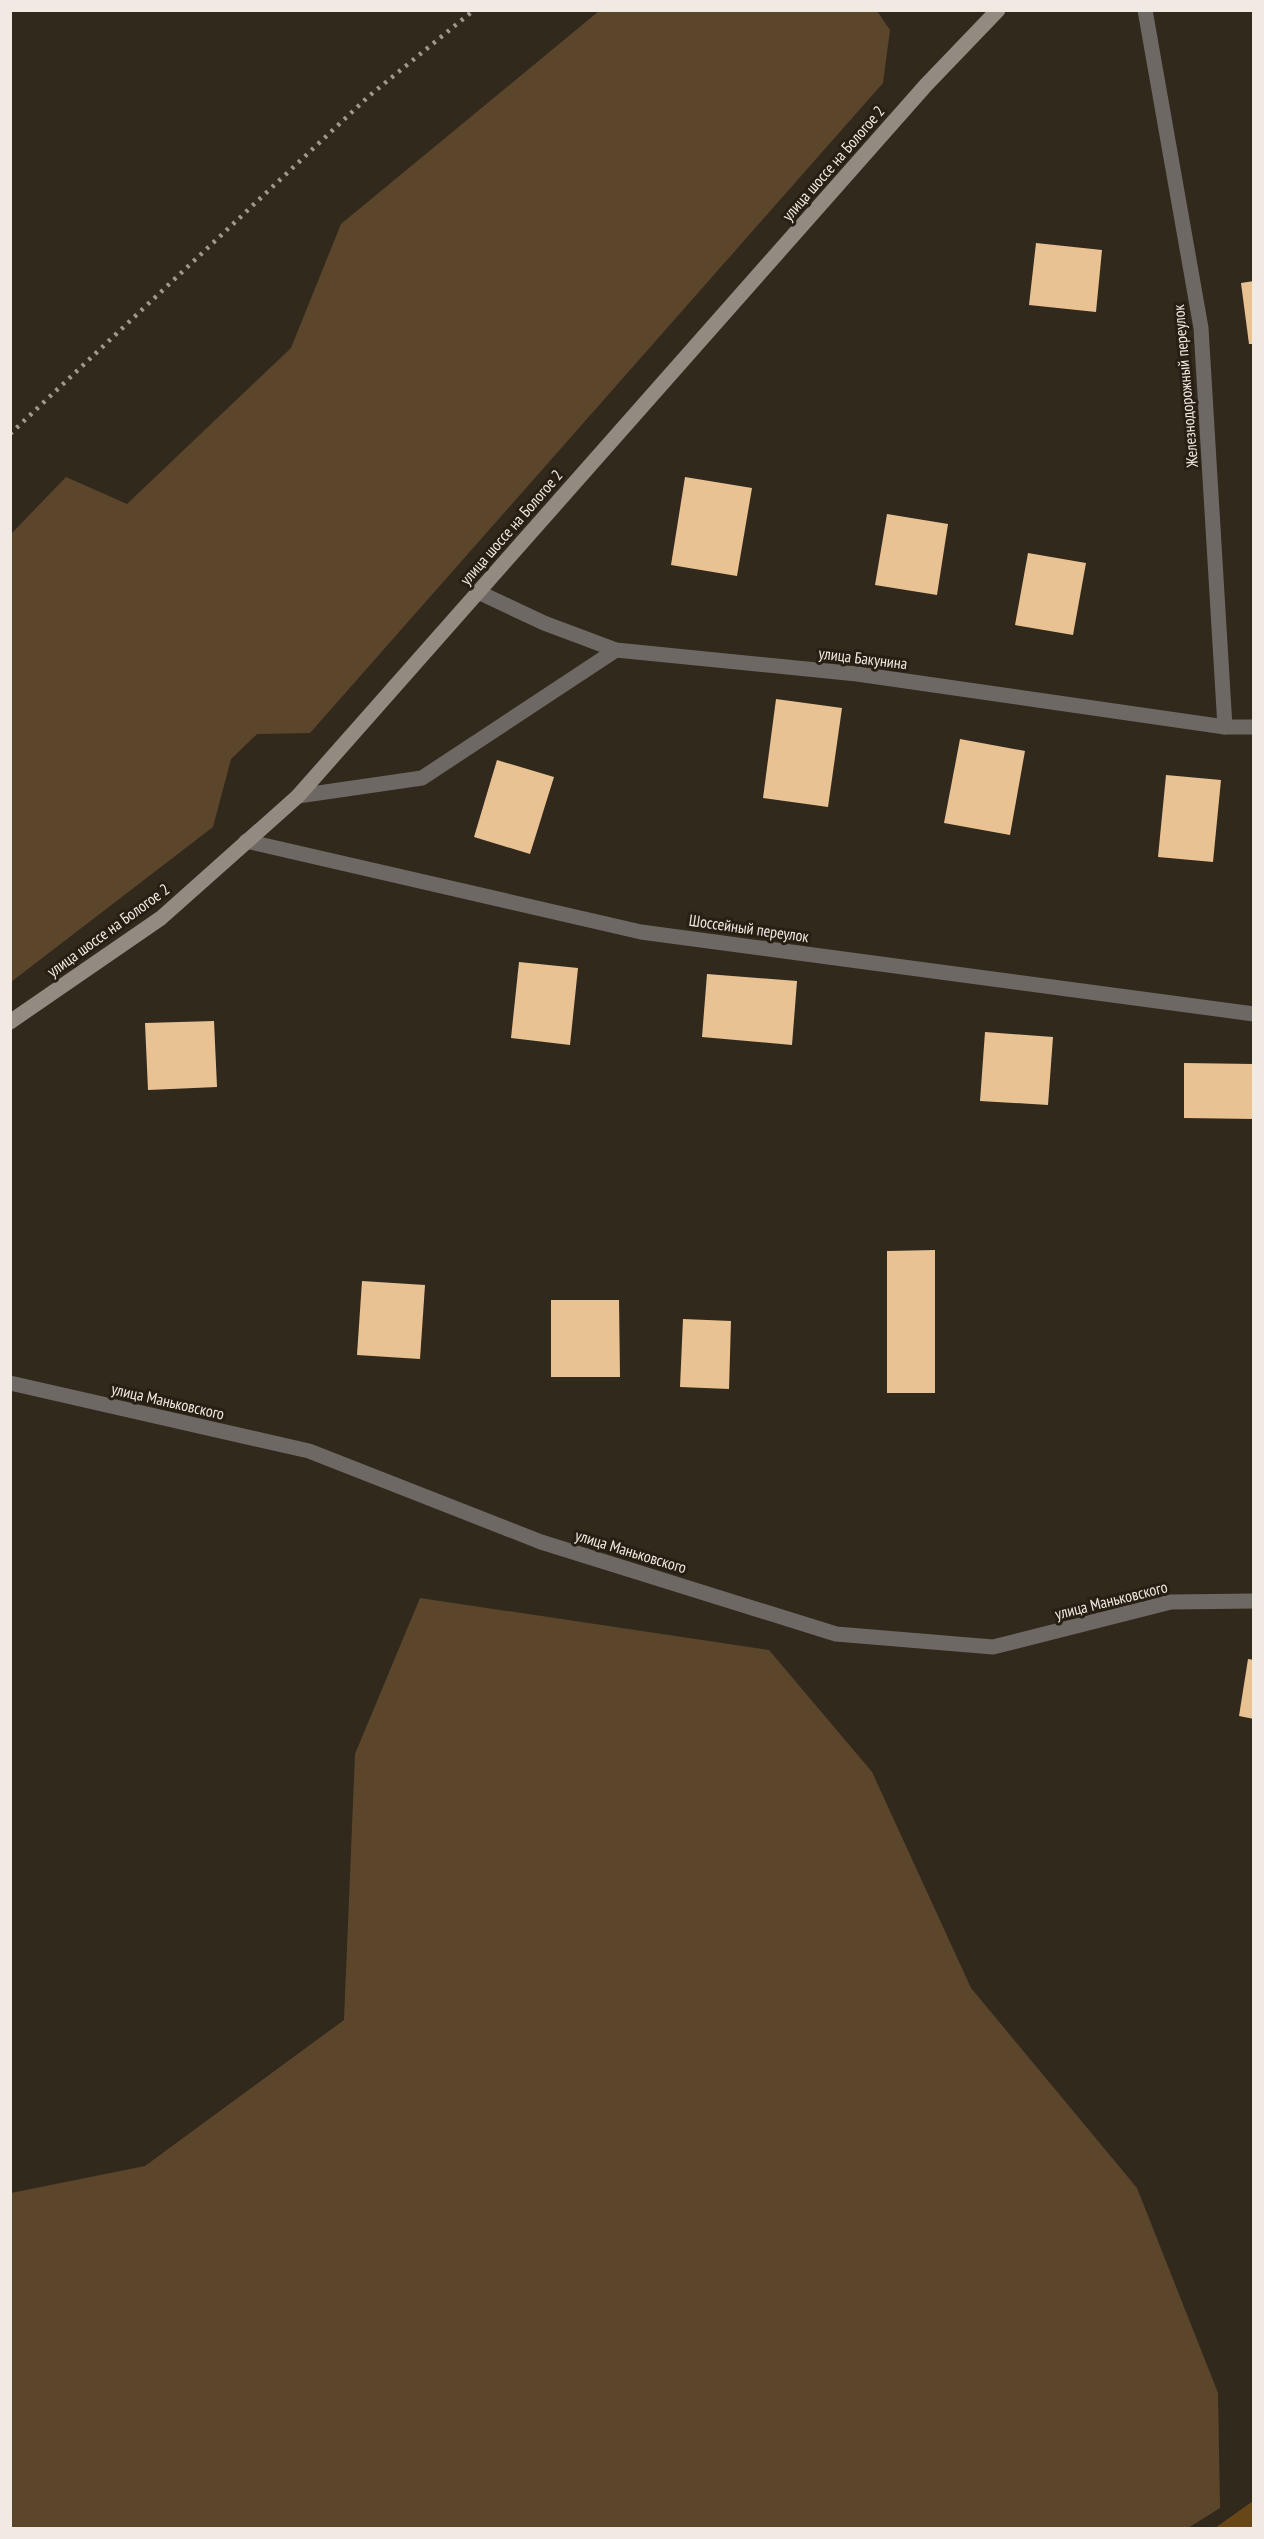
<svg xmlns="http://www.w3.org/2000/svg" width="1264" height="2539" font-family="'PT Sans Narrow',sans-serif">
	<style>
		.green { fill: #5b462c }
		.water { fill: #674617 }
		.building { fill: #e9c293 }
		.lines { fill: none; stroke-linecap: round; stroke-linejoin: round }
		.lane { stroke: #6d6863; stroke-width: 15 }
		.street { stroke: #6d6863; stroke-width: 15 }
		.secondary { stroke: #938b82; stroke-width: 15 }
		.rail { stroke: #a19990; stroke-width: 4.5; stroke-dasharray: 3 6; stroke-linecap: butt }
		.labels { text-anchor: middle; stroke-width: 6; stroke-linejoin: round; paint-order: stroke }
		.street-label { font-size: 16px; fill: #f1eae3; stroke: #281f14 }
	</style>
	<rect width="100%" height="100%" fill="#32291d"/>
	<!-- green -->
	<g class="green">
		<path d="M 599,11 L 877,11 L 890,30 L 883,83 L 310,733 L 257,734 L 231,759 L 213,827 L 11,982 L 11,534 L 66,477 L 127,504 L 291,348 L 341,224 Z"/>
		<path d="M 420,1598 L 769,1650 L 872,1772 L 971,1988 L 1137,2188 L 1218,2393 L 1220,2508 L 1188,2528 L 11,2528 L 11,2193 L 145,2166 L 344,2020 L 355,1754 Z"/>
	</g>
	<!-- water -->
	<path class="water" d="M 1253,2501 L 1253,2528 L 1215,2528 Z"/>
	<!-- building -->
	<g class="building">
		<path d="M 1036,243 L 1102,250 L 1096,312 L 1029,305 Z"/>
		<path d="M 1254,281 L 1254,344 L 1249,344 L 1241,283 Z"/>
		<path d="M 685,477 L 752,488 L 737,576 L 671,565 Z"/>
		<path d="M 887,514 L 948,524 L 937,595 L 875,585 Z"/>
		<path d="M 1028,553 L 1086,563 L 1073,635 L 1015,625 Z"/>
		<path d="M 776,699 L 842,708 L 828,807 L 763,798 Z"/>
		<path d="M 960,739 L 1025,751 L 1010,835 L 944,823 Z"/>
		<path d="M 497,760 L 554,777 L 530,854 L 474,837 Z"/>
		<path d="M 1166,775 L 1221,780 L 1213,862 L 1158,857 Z"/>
		<path d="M 519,962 L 578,968 L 570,1045 L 511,1038 Z"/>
		<path d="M 707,974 L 797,981 L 792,1045 L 702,1037 Z"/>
		<path d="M 214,1021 L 217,1087 L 148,1090 L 145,1023 Z"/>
		<path d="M 985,1032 L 1053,1037 L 1048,1105 L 980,1101 Z"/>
		<path d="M 1184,1063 L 1254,1064 L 1254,1119 L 1184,1118 Z"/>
		<path d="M 935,1250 L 935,1393 L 887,1393 L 887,1251 Z"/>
		<path d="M 362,1281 L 425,1285 L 420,1359 L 357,1355 Z"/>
		<path d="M 551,1300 L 619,1300 L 620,1377 L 551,1377 Z"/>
		<path d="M 683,1319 L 731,1321 L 729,1389 L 680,1387 Z"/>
		<path d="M 1248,1659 L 1254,1660 L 1254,1719 L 1239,1716 Z"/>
	</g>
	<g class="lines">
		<!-- lane -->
		<path class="lane" d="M 298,796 L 422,778 L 616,650"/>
		<!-- street -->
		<g class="street">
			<path d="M 1145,10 L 1201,328 L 1225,727"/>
			<path d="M 478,592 L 544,623 L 616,650 L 857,674 L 1225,727 L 1254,727"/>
			<path d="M 246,841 L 641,932 L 1254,1014"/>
			<path d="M 10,1383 L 309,1451 L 541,1542 L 836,1634 L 993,1647 L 1171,1602 L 1254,1601"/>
		</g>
		<!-- secondary -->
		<path class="secondary" d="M 10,1022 L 161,918 L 298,796 L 926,85 L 998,10"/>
		<!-- rail -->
		<path class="rail" d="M 10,434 L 369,96 L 474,10"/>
	</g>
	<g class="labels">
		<!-- street labels -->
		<g class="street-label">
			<text transform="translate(833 163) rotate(-49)" y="6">улица шоссе на Бологое 2</text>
			<text transform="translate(1185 386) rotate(-95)" y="6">Железнодорожный переулок</text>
			<text transform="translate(511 527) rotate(-49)" y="6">улица шоссе на Бологое 2</text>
			<text transform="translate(863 658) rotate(7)" y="6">улица Бакунина</text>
			<text transform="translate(749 928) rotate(8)" y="6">Шоссейный переулок</text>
			<text transform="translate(108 930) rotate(-36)" y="6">улица шоссе на Бологое 2</text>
			<text transform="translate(168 1401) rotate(13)" y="6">улица Маньковского</text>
			<text transform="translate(631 1551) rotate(17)" y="6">улица Маньковского</text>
			<text transform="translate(1111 1600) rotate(-14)" y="6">улица Маньковского</text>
		</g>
	</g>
	<!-- border -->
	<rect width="1264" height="2539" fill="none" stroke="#f1eae3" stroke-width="24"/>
</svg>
